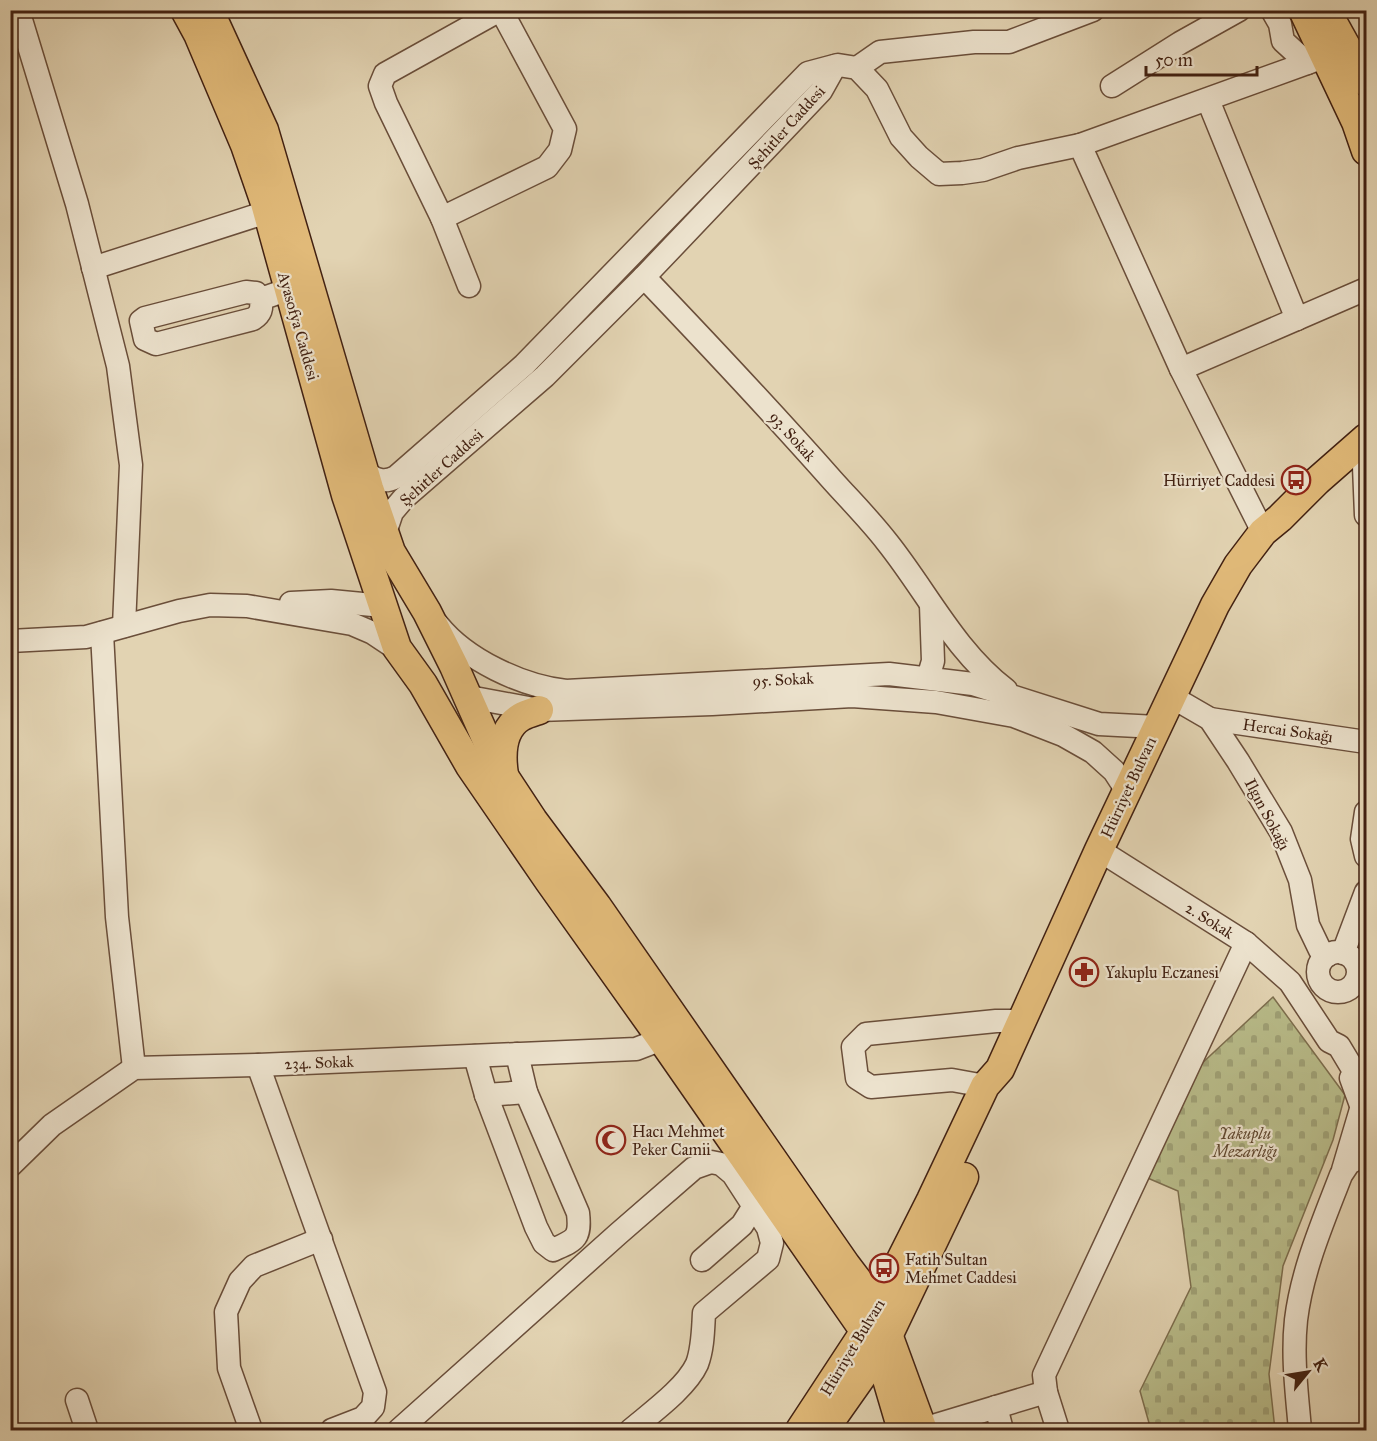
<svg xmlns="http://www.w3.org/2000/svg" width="1377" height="1441" font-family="'IM FELL Great Primer',serif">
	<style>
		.cemetery { fill: url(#cemetery-stones); stroke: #7d6e4e; stroke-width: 1.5 }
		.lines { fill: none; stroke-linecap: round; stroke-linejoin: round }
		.minor-casing { stroke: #6a4e3a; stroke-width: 25 }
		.major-casing { stroke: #422112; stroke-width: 31 }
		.minor { stroke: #ece2cd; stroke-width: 22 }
		.major { stroke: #e1ba79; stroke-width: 28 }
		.labels { text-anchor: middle; stroke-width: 4.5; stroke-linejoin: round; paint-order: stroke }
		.street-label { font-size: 16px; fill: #422112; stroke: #ece2cd }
		.poi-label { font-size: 16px; fill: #422112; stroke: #ece2cd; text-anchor: start }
		.park-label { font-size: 16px; font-style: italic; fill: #604830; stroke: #ece2cd }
	</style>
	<defs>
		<pattern id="cemetery-stones" width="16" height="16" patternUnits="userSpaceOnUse" patternTransform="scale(1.5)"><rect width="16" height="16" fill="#b8bb89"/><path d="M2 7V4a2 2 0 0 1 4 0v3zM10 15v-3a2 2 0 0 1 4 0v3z" fill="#9fa075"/></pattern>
	</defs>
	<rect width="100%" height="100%" fill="#e2d3b2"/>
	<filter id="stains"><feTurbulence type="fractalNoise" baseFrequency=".00333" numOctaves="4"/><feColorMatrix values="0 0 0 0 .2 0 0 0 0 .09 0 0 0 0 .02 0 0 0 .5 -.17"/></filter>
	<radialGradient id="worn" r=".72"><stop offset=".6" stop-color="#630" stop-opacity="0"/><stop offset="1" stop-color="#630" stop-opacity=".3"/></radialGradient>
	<!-- cemetery -->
	<path class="cemetery" d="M 1273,997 L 1345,1095 L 1333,1140 L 1283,1266 L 1269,1374 L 1275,1430 L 1151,1430 L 1140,1391 L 1191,1287 L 1178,1191 L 1143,1176 L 1182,1082 Z"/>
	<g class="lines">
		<!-- minor casing -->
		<g class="minor-casing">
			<g id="minor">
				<path d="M 18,10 L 77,204 L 118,366 L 131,465 L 124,626"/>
				<path d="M 1272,10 L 1280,24 L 1283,41 L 1307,63"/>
				<path d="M 857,68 L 880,52 L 974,42 L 1009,42 L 1093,10"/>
				<path d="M 1112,86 L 1180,43 L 1239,10"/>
				<path d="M 1208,100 L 1297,319"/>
				<path d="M 1080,145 L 1181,369 L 1263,532"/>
				<path d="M 442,218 L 547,167 L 560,150 L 565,129 L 501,10"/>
				<path d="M 93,268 L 267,212"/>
				<path d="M 644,277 C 708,344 771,411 833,481 C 851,501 870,520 887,542 C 927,592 954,650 1006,690"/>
				<path d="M 469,286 L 442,218 L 386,103 L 380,86 L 385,74 L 500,10"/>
				<path d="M 261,299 C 262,309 261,314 253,319 L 156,344 L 145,339 L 141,321 L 145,318 L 246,292 L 256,293 L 261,299 L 289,289"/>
				<path d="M 1181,369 L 1366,289"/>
				<path d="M 1364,466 L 1366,515"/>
				<path d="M 364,472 C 375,479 383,484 396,477 L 524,365 L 808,73 L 838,65 L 857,68 L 877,89 L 901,137 L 919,157 L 939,174 L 962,173 L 983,170 L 1018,158 L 1080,145 L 1324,57"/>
				<path d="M 385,533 L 392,512 L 404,498 L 545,376 L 644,277 L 821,91 L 835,66"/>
				<path d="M 291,603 L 331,601 L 383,606"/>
				<path d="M 438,625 C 466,660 522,686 566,691 L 889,674 L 973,684 L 1099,724 L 1157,727"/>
				<path d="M 102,633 L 117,917 L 134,1068"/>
				<path d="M 10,641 L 86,637 L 179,611 L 210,605 L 247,606 L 352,624 L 373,633 L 400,651"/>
				<path d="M 928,678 L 933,661 L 931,605"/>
				<path d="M 469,697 L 539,710 L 712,704 L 852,696 L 936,702 L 1014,716 L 1063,735 L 1093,752 L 1114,771 L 1127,791"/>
				<path d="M 1172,697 L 1210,719 L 1238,761 L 1281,832 L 1300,880 L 1308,925 L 1320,950 L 1328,955"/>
				<path d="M 1210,719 L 1366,742"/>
				<path d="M 1366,812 L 1362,839 L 1366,856"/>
				<path d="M 1099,850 L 1246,943 L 1290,982 L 1329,1041 L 1339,1046 L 1366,1091"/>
				<circle cx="1338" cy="972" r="20"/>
				<path d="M 1343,953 L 1366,892"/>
				<path d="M 475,1056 L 486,1095 L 536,1227 L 544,1243 L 553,1250 C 575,1240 581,1239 578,1213 L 526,1092 L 517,1054"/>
				<path d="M 258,1065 L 375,1392 L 373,1407 L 363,1418 L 332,1430"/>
				<path d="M 1351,1078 L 1366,1119"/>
				<path d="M 985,1086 L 952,1080 L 871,1087 L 857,1078 L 853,1047 L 866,1034 L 996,1021 L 1021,1021"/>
				<path d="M 486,1095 L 526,1092"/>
				<path d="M 10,1166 L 52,1125 L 134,1068 L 258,1065 L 636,1049 L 649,1044 L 673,1028"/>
				<path d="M 1343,1170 L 1362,1106"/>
				<path d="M 702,1260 L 742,1225 L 754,1206"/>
				<path d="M 77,1400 L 87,1430"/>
				<path d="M 996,1407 L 1002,1430"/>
				<path d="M 923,1429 L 1046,1392"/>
				<path d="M 251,1430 L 229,1368 L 226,1312 L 240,1281 L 254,1266 L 321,1239"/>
				<path d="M 399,1430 L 618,1234 L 694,1168 L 711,1162 L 721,1164 L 733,1174 L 768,1228 L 772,1243 L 768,1259 L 704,1313 C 703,1330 703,1348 697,1364 C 686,1388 651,1413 631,1430"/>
				<path d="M 1058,1430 L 1046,1392 L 1044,1375 L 1246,943"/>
				<path d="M 1300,1430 C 1297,1394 1292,1357 1296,1320 C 1302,1270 1323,1222 1341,1175 L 1349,1163 L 1366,1154"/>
			</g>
		</g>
		<!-- major casing -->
		<g class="major-casing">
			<g id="major">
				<path d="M 185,10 L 198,34 L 245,145 L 265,203 L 346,495 L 397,648 L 423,684 L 470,766 L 549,881 L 660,1037 L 879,1352 L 902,1430"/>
				<path d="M 209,10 L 264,130 L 369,488 L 391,552 L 427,612 L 454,666 L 500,770 L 533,820 L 597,906 L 846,1265 L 878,1307 L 923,1430"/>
				<path d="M 1303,10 L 1356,122 L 1366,151"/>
				<path d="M 1326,10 L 1366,82"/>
				<path d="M 504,775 C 501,755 501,729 521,717 C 526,714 533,712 539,710"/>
				<path d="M 800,1430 L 865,1331 L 931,1200 L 985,1086 L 1000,1069 L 1099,850 L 1215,605 L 1238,565 L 1263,532 L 1280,518 L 1317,481 L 1366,438"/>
				<path d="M 824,1430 L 879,1352 L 889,1334 L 964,1177"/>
			</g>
		</g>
		<!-- minor -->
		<use href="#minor" class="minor"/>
		<!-- major -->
		<use href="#major" class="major"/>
	</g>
	<!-- icons -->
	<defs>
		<g id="bus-ring" transform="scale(1.5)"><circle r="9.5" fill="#ece2cd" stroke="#8f2418" stroke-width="1.5"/><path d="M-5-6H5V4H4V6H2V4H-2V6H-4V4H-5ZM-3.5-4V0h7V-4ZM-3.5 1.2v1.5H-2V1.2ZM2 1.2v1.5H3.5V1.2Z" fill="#8f2418"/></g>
		<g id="pharmacy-ring" transform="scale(1.5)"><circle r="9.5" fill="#ece2cd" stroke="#8f2418" stroke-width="1.5"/><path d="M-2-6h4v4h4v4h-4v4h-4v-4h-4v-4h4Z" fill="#8f2418"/></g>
		<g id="mosque-ring" transform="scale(1.5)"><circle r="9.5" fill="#ece2cd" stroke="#8f2418" stroke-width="1.5"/><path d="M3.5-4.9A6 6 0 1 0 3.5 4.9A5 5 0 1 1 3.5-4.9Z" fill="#8f2418"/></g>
	</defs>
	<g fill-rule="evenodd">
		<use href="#bus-ring" x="1296" y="480"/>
		<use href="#pharmacy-ring" x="1084" y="972"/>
		<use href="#mosque-ring" x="611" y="1140"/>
		<use href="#bus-ring" x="884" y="1268"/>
	</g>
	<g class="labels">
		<!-- street labels -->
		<g class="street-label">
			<text transform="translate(786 127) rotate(-48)" y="6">Şehitler Caddesi</text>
			<text transform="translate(299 326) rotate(74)" y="6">Ayasofya Caddesi</text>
			<text transform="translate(793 436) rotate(48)" y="6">93. Sokak</text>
			<text transform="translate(441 467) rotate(-42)" y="6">Şehitler Caddesi</text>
			<text transform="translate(783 679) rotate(-3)" y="6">95. Sokak</text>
			<text transform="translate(1288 730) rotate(8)" y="6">Hercai Sokağı</text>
			<text transform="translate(1128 787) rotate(-65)" y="6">Hürriyet Bulvarı</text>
			<text transform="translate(1268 814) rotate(62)" y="6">Ilgın Sokağı</text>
			<text transform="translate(1210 920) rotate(32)" y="6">2. Sokak</text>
			<text transform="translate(319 1062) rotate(-2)" y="6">234. Sokak</text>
			<text transform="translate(852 1347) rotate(-59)" y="6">Hürriyet Bulvarı</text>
		</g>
		<!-- poi labels -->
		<g class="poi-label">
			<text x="1275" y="486" text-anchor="end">Hürriyet Caddesi</text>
			<text x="1105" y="978">Yakuplu Eczanesi</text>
			<text x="632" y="1137">Hacı Mehmet<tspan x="632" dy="18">Peker Camii</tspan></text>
			<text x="905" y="1265">Fatih Sultan<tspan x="905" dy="18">Mehmet Caddesi</tspan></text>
		</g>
		<!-- park labels -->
		<g class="park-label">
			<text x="1245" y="1139">Yakuplu<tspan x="1245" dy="18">Mezarlığı</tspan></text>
		</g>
	</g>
	<!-- margin -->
	<rect width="1377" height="1441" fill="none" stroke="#e2d3b2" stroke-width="36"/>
	<rect x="12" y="12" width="1353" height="1417" fill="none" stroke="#422112" stroke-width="3"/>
	<rect x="18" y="18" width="1341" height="1405" fill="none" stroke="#422112" stroke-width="1.5"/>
	<!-- north arrow -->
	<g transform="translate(1308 1372) rotate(60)" stroke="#ece2cd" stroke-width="4.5" paint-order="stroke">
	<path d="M0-4.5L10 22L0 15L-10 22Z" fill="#422112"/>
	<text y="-9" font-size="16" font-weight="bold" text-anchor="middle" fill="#422112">K</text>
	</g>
	<!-- scale -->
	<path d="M1146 66v9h111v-9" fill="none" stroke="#422112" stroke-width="3"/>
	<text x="1155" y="66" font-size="18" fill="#422112" stroke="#ece2cd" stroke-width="4.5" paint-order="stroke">50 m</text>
	<rect width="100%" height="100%" filter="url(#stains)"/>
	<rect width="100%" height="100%" fill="url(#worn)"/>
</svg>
